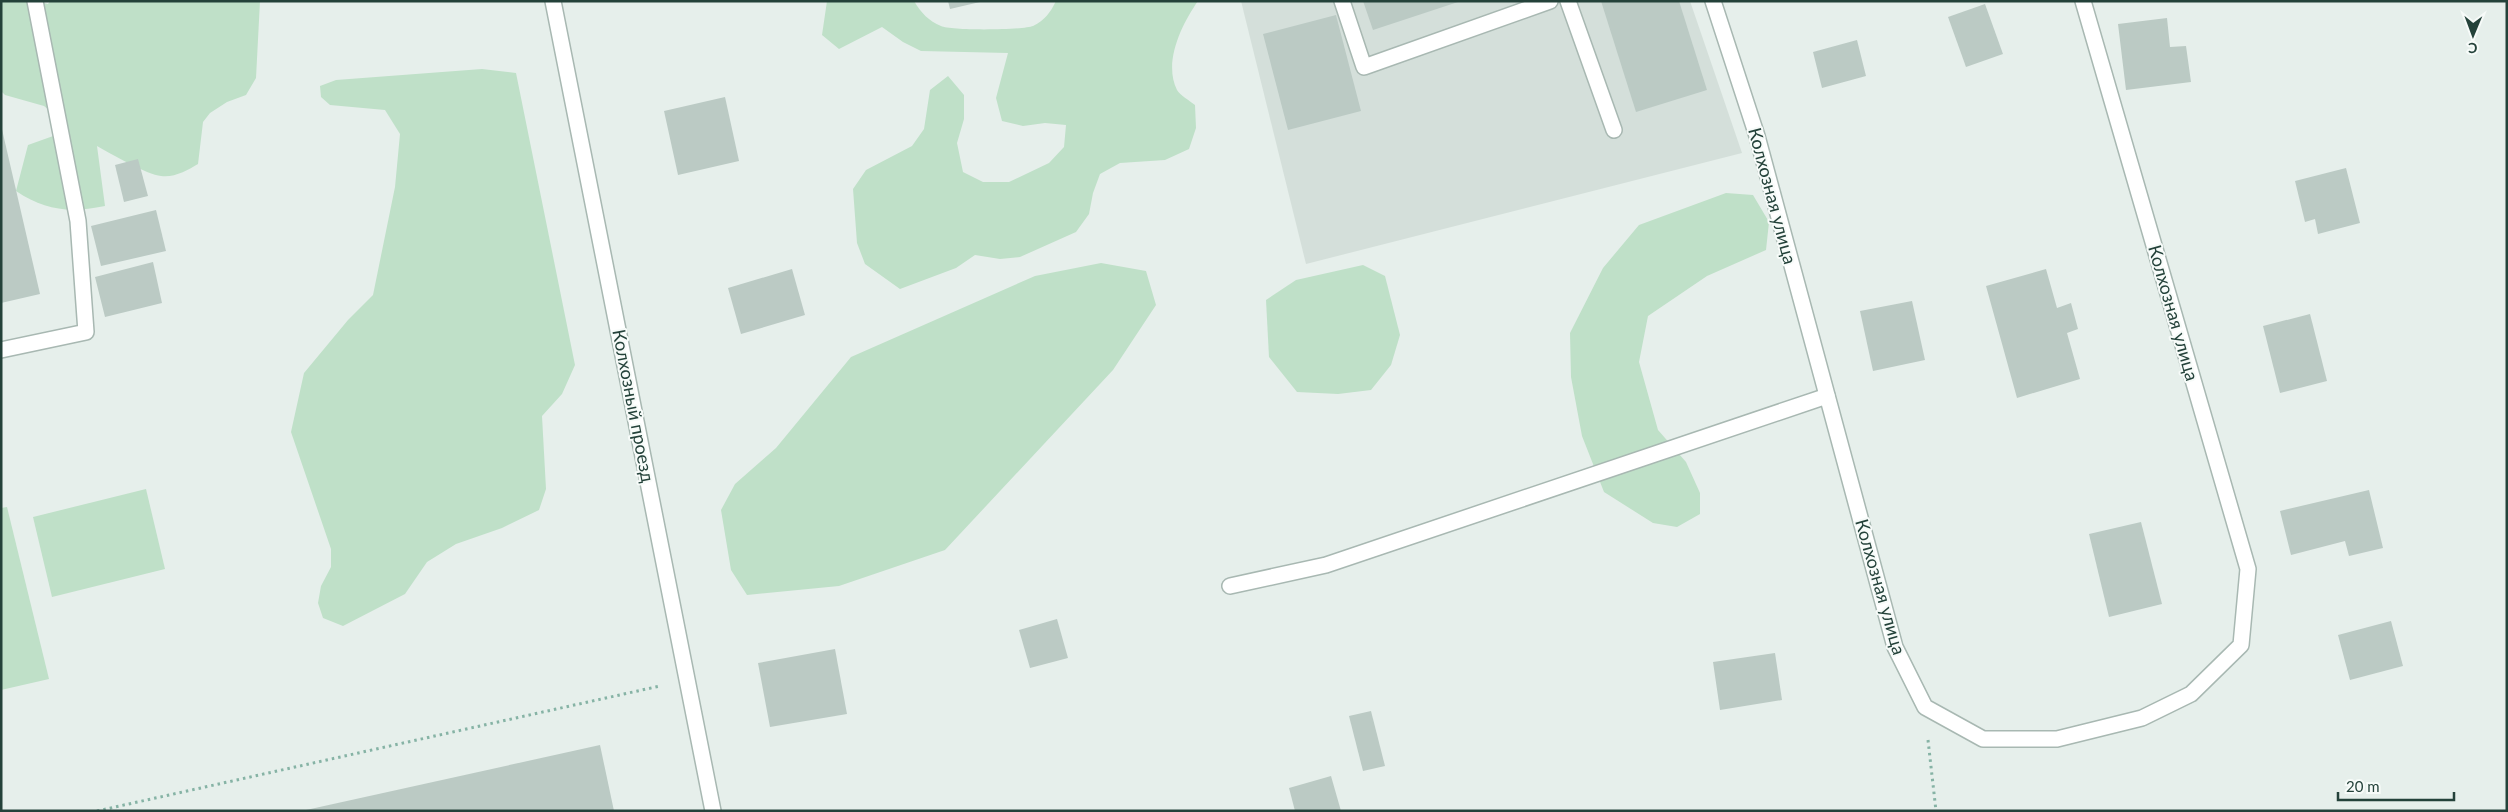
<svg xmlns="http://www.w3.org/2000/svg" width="2508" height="812" font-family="Lato,sans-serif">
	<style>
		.built { fill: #d4dfda }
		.green { fill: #bfe0c8 }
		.building { fill: #bbcac4 }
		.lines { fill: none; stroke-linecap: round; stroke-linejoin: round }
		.minor-casing { stroke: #a8b8b2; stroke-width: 18 }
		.path { stroke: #86b3a5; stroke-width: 3; stroke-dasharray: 2.5 4; stroke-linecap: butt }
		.minor { stroke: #fff; stroke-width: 15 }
		.labels { text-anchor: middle; stroke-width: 4; stroke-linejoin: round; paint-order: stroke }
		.street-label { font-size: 18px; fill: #24423a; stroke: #f7fbf9 }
	</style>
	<rect width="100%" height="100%" fill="#e6efeb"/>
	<!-- built -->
	<path class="built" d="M 1241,1 L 1690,1 L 1742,153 L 1306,264 Z"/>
	<!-- green -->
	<g class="green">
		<path d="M 1,1 L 36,1 L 48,4 L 50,1 L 260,1 L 256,78 L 246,95 L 227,102 L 210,113 L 203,122 L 198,164 C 188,170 174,178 161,176 C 148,175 109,153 97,146 L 105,206 C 70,213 46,211 16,191 L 28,145 L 56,135 L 59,118 L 44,106 L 5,95 L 1,91 Z"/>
		<path d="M 827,1 L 914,1 C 921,13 929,21 941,26 C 951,31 1024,30 1033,26 C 1045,20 1050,13 1056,1 L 1198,1 C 1182,24 1163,62 1177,90 C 1180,95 1190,101 1195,105 L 1196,128 L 1189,149 L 1165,160 L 1120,163 L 1100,174 L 1093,193 L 1089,214 L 1076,232 L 1020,257 L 1000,259 L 975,255 L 956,268 L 900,289 L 865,264 L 857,243 L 853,189 L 866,170 L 912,146 L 924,129 L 930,90 L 948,76 L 964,95 L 964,119 L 957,143 L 963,172 L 983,182 L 1009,182 L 1049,163 L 1064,147 L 1066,125 L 1045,123 L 1023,126 L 1002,121 L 996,98 L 1008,53 L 921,51 L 903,42 L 882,27 L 839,49 L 822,35 Z"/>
		<path d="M 482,69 L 516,73 L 575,365 L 562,394 L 542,416 L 546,489 L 539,510 L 502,528 L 456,544 L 427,562 L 405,594 L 343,626 L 323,618 L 318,603 L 321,586 L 331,567 L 331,549 L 291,432 L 304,373 L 348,320 L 373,295 L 395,187 L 400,134 L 385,110 L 330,105 L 321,97 L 320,86 L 336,80 Z"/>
		<path d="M 1726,193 L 1753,195 L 1769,222 L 1766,250 L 1707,276 L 1648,316 L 1639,362 L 1658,430 L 1686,462 L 1700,493 L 1700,514 L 1677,527 L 1653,523 L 1604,492 L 1582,436 L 1571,377 L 1570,333 L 1603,268 L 1639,225 Z"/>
		<path d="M 1101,263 L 1146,271 L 1156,305 L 1113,370 L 945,550 L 839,586 L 747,595 L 731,570 L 721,510 L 735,484 L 776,448 L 851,357 L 1035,276 Z"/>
		<path d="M 1363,265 L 1385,276 L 1400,335 L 1391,365 L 1371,390 L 1338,394 L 1297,392 L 1269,357 L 1266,300 L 1296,280 Z"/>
		<path d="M 146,489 L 165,569 L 52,597 L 33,517 Z"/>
		<path d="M 7,507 L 49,679 L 1,690 L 1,508 Z"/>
	</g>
	<!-- building -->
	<g class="building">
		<path d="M 948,1 L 980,1 L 980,2 L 950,9 Z"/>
		<path d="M 1363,1 L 1458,1 L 1458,2 L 1373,30 Z"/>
		<path d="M 1601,1 L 1679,1 L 1707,90 L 1636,112 Z"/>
		<path d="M 1985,4 L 2003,54 L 1966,67 L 1948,17 Z"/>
		<path d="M 1336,15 L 1361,111 L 1288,130 L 1263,34 Z"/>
		<path d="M 2167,18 L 2170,47 L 2186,46 L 2191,82 L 2126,90 L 2118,24 Z"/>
		<path d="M 1857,40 L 1866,76 L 1822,88 L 1813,52 Z"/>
		<path d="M 725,97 L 739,161 L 678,175 L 664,111 Z"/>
		<path d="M 1,125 L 40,294 L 1,303 Z"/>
		<path d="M 138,159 L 148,196 L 124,202 L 115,165 Z"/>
		<path d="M 2346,168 L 2360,223 L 2318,234 L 2315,219 L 2305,222 L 2295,181 Z"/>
		<path d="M 156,210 L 166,251 L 101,266 L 91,226 Z"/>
		<path d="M 153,262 L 162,303 L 105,317 L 95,277 Z"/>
		<path d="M 792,269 L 805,315 L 741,334 L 728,288 Z"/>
		<path d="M 2046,269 L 2057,308 L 2071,303 L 2078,329 L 2067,333 L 2080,379 L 2017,398 L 1986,286 Z"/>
		<path d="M 1912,301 L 1925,360 L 1873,371 L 1860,311 Z"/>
		<path d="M 2310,314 L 2327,381 L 2280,393 L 2263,326 Z"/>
		<path d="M 2369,490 L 2383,548 L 2349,556 L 2345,541 L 2291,555 L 2280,511 Z"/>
		<path d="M 2141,522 L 2162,604 L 2109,617 L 2089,534 Z"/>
		<path d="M 1057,619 L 1068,658 L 1030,668 L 1019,630 Z"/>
		<path d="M 2391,621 L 2403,666 L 2350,680 L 2338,635 Z"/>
		<path d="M 835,649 L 847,714 L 770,727 L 758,663 Z"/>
		<path d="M 1775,653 L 1782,700 L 1720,710 L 1713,662 Z"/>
		<path d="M 1371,711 L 1385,766 L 1363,771 L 1349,716 Z"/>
		<path d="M 600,745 L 614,811 L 306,811 L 306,810 Z"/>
		<path d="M 1331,776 L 1341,811 L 1295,811 L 1289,788 Z"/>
	</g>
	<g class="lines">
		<!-- minor casing -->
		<g class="minor-casing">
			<g id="minor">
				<path d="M 553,1 L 713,811"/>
				<path d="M 1342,1 L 1364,67 L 1550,1"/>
				<path d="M 1568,1 L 1614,130"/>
				<path d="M 1713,1 L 1757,136 L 1895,647 L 1925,707 L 1983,739 L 2057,739 L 2142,718 L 2191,694 L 2241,645 L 2248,569 L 2083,1"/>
				<path d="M 1,350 L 86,332 L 78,221 L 35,1"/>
				<path d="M 1230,586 L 1326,565 L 1827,396"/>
			</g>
		</g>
		<!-- path -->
		<g class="path">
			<path d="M 1928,740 L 1936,811"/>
			<path d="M 97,811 L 660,686"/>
		</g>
		<!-- minor -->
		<use href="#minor" class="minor"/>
	</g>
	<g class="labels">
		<!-- street labels -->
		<g class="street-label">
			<text transform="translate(1772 196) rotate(75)" y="6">Колхозная улица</text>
			<text transform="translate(2173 313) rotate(74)" y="6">Колхозная улица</text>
			<text transform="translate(633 406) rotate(79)" y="6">Колхозный проезд</text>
			<text transform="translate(1880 587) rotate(74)" y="6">Колхозная улица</text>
		</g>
	</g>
	<!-- border -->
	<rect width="2508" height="812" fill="none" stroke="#24423a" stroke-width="5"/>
	<!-- north arrow -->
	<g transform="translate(2473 35) rotate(181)" stroke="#f7fbf9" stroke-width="4" paint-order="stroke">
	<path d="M0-4L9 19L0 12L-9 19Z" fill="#24423a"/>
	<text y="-8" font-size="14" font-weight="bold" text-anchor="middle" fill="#24423a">С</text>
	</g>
	<!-- scale -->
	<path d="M2338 792v8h116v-8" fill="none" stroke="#24423a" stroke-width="2.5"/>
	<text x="2346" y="792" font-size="15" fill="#24423a" stroke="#f7fbf9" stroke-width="4" paint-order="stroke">20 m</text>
</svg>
